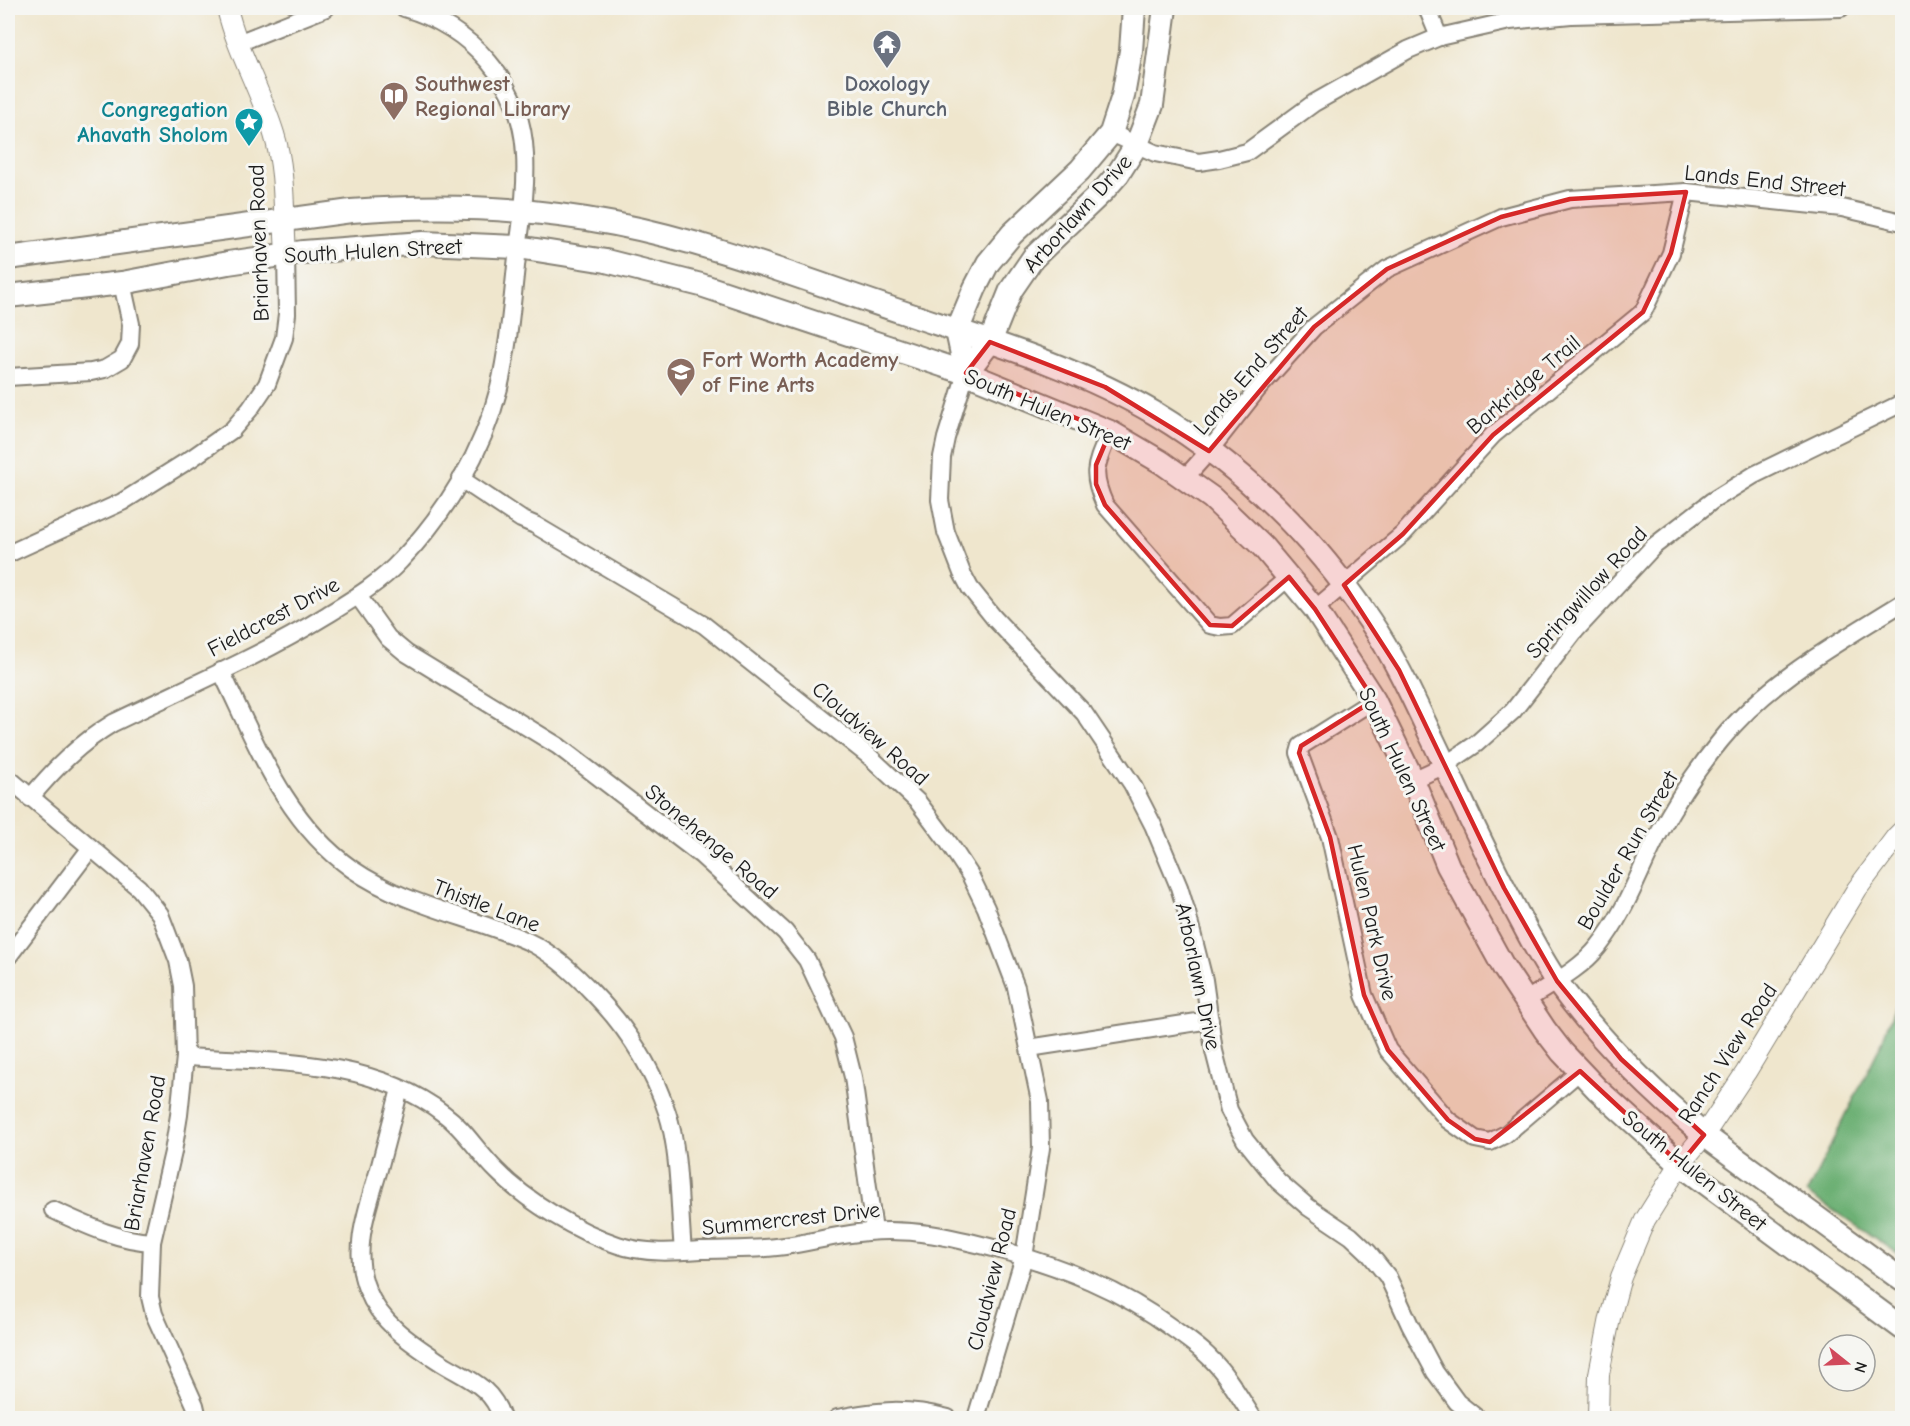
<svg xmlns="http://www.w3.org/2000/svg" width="1910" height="1426" font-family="'Comic Neue',sans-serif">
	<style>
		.forest { fill: #6db074; stroke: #446648; stroke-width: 1.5 }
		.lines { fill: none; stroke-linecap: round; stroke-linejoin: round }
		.minor-casing { stroke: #868174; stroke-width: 20 }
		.tertiary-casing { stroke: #868174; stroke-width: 22 }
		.secondary-casing { stroke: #868174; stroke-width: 26 }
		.minor { stroke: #fff; stroke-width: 16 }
		.tertiary { stroke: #fff; stroke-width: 20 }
		.secondary { stroke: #fff; stroke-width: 22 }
		.marked { fill: #d62828; fill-opacity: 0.2; stroke: #d62828; stroke-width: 4.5; stroke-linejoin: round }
		.labels { text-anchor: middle; stroke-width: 6; stroke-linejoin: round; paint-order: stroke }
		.education-label { font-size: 22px; font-weight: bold; fill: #785e54; stroke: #f6f6f2; text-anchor: start }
		.worship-label { font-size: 22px; font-weight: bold; fill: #5b616d; stroke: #f6f6f2 }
		.culture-label { font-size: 22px; font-weight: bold; fill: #0d838f; stroke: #f6f6f2; text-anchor: end }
		.street-label { font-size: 22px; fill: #1c1c1c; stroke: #f6f6f2 }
	</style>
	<rect width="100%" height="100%" fill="#f6f6f2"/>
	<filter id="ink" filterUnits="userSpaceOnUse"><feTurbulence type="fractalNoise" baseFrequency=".0167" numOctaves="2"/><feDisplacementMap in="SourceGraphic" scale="12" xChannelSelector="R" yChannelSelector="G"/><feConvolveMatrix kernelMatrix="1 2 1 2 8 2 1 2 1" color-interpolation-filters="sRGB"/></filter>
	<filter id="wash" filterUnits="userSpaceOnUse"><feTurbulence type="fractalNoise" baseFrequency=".008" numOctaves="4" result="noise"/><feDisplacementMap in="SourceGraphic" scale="24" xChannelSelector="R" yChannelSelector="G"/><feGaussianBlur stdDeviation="1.35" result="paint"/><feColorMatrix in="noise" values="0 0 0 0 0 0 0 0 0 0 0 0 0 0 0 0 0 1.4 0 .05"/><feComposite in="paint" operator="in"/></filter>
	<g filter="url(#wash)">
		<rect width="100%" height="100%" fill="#efe6cd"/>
		<!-- forest -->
		<path class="forest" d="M 1902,987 L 1902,1256 L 1807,1193 L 1881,1044 Z"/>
	</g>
	<g filter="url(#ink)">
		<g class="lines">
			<!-- minor casing -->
			<g class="minor-casing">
				<g id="minor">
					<path d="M 1427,8 L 1439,37"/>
					<path d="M 238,43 L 326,8"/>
					<path d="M 1111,133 L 1155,153 L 1199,162 L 1219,159 L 1247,152 L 1314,103 L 1408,50 L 1439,37 L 1510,21 L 1571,15 L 1841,8"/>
					<path d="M 966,373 L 946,438 L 942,457 L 940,500 L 946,532 L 962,573 L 970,588 L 994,618 L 1084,713 L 1132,784 L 1153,825 L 1179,887 L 1187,913 L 1204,980 L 1214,1051 L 1229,1110 L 1245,1140 L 1278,1181 L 1308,1207 L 1351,1236 L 1368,1252 L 1388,1277 L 1410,1325 L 1435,1372 L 1457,1402 L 1477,1418"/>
					<path d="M 8,377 L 91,372 L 105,369 L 122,359 L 130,344 L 131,324 L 122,283"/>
					<path d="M 1110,432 C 1096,465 1090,471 1105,505 L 1210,625 L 1220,627 L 1232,626 L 1289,577"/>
					<path d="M 1185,478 L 1209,451 L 1257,390 L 1314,327 L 1387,269 L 1501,217 L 1570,199 L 1686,192 L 1842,208 L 1902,222"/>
					<path d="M 461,479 L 521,519 L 535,525 L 704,625 L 869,756 L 918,802 L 949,843 L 970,875 L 986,908 L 1016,987 L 1040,1101 L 1041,1148 L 1024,1257 L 976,1418"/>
					<path d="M 8,554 L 122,502 L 192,458 L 232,430 L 250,409 L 267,384 L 284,338 L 287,314 L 286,253"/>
					<path d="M 358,596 L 388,638 L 406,653 L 558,746 L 702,856 L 785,932 L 807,960 L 843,1037 L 853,1077 L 874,1231"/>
					<path d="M 1315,609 L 1403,534 L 1493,435 L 1643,312 L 1671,253 L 1686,192"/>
					<path d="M 221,671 C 256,742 284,821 352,869 C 404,905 469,916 527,941 C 553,953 575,974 594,994 C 627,1028 652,1066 667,1112 C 680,1150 679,1210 683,1251"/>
					<path d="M 1374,700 L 1301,746 L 1299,753 L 1330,837 L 1364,995 L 1388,1050 L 1448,1120 L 1475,1139 L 1490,1142 L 1506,1134 L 1580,1071"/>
					<path d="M 8,778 L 139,888 L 160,914 L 178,961 L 183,986 L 185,1057 L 179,1115 L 173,1152 L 152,1242 L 150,1297 L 154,1314 L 195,1405 L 198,1418"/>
					<path d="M 1413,780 L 1445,765 L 1476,744 L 1513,711 L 1575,631 L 1654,546 L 1712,501 L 1754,475 L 1902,403"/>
					<path d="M 30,798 C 55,768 80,743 113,723 C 185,688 259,657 327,615 C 353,599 380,583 401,560 C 446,513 483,452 499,388 C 509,345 512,301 517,257 C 521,224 527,189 525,155 C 522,83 471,27 404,8"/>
					<path d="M 8,957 L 90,849"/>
					<path d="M 1525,1001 C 1549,985 1580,970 1598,947 C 1626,912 1638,874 1658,835 C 1676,801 1697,769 1721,740 C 1769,680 1838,643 1902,603"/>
					<path d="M 1029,1048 L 1210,1020"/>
					<path d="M 185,1057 C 272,1062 372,1058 444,1114 C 465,1129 478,1153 497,1171 C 526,1201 578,1232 618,1245 C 645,1254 674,1252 701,1250 C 729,1249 758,1250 785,1246 C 812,1242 840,1234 867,1232 C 915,1228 951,1237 997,1249 C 1063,1267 1120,1289 1175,1330 C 1186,1338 1198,1346 1208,1356 C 1227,1374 1239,1396 1253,1418"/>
					<path d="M 400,1089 C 393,1116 386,1142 379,1169 C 368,1207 351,1250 367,1289 C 380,1323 411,1343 440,1362 C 467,1379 491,1385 502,1418"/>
					<path d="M 53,1210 C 86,1225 116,1240 152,1242"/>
					<path d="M 837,1418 C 879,1410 906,1407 948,1418"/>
				</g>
			</g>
			<!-- tertiary casing -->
			<g class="tertiary-casing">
				<g id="tertiary">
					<path d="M 227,8 C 237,51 261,91 274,134 C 286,172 283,214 286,253"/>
					<path d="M 1598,1418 L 1599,1374 L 1610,1318 L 1621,1277 L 1645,1220 L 1680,1164 L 1704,1135 L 1746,1072 L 1857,889 L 1896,837 L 1902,831"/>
				</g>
			</g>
			<!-- secondary casing -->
			<g class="secondary-casing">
				<g id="secondary">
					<path d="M 8,258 L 351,211 C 439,204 528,207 615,224 C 713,243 808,281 902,312 C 988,341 1077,367 1156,414 C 1242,466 1314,538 1370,621 C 1395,658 1413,698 1432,738 C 1459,794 1484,851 1513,905 C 1527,931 1540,958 1557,982 C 1599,1040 1649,1089 1704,1135 L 1902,1280"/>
					<path d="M 8,296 L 122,283 L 228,263 L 303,252 L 423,243 L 518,247 L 606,261 L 701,285 L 966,373 L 1110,432 L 1161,462 L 1212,498 L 1263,547 L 1315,609 L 1374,700 L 1413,780 L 1448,866 L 1504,968 L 1545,1030 L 1562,1052 L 1597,1089 L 1680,1164 L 1902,1328"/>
					<path d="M 966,373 L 990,342 L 1011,290 L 1033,258 L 1104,190 L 1118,174 L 1137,144 L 1152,105 L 1165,8"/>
					<path d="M 966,373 L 957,331 L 975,288 L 988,263 L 1012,234 L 1080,170 L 1111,133 L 1123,96 L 1131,51 L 1134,8"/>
				</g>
			</g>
			<!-- minor -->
			<use href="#minor" class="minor"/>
			<!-- tertiary -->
			<use href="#tertiary" class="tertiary"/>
			<!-- secondary -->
			<use href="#secondary" class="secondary"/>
		</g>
	</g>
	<!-- marked area -->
	<path class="marked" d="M 1686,192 L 1671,253 L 1643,312 L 1493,435 L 1403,534 L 1344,585 L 1399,670 L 1504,888 L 1557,981 L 1621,1059 L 1704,1135 L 1680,1164 L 1580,1071 L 1490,1142 L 1475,1139 L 1448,1120 L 1388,1050 L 1364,995 L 1330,837 L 1299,753 L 1301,746 L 1374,700 L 1315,609 L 1289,577 L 1232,626 L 1210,625 L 1105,505 L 1096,484 L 1096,465 L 1110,432 L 966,373 L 990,342 L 1105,387 L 1209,451 L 1314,327 L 1387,269 L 1501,217 L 1570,199 Z"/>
	<!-- icons -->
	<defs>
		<g id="temple-pin" transform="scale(1.5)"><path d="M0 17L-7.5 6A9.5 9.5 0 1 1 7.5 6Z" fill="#6b7280" stroke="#f6f6f2"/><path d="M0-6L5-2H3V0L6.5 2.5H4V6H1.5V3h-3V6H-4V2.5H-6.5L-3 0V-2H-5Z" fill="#fff"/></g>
		<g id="library-pin" transform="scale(1.5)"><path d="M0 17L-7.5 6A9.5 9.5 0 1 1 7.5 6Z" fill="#8d6e63" stroke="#f6f6f2"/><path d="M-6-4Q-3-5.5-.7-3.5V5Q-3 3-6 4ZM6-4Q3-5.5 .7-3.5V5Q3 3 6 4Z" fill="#fff"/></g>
		<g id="sight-pin" transform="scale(1.5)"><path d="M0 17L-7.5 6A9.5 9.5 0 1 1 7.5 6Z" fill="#0f9aa8" stroke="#f6f6f2"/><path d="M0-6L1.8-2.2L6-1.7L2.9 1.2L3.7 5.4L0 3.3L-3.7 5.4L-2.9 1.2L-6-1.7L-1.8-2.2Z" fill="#fff"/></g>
		<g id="school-pin" transform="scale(1.5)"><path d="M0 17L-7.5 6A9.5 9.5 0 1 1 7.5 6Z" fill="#8d6e63" stroke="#f6f6f2"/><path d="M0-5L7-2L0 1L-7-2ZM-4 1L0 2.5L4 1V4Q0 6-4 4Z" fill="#fff"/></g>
	</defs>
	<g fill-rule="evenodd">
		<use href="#temple-pin" x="887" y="44"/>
		<use href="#library-pin" x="394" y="96"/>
		<use href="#sight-pin" x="249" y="122"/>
		<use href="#school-pin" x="681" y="372"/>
	</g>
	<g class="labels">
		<!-- education labels -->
		<g class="education-label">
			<text x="415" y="91">Southwest<tspan x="415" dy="25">Regional Library</tspan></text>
			<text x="702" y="367">Fort Worth Academy<tspan x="702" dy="25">of Fine Arts</tspan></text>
		</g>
		<!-- worship labels -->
		<g class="worship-label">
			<text x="887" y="91">Doxology<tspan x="887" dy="25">Bible Church</tspan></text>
		</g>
		<!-- culture labels -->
		<g class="culture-label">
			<text x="228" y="117">Congregation<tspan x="228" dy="25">Ahavath Sholom</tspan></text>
		</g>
		<!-- street labels -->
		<g class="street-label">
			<text transform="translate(1765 180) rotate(6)" y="8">Lands End Street</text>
			<text transform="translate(1077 213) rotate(-48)" y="8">Arborlawn Drive</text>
			<text transform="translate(258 243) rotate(-92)" y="8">Briarhaven Road</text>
			<text transform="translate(373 250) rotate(-3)" y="8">South Hulen Street</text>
			<text transform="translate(1250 370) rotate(-49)" y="8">Lands End Street</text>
			<text transform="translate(1523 384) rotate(-40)" y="8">Barkridge Trail</text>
			<text transform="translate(1048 409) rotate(23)" y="8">South Hulen Street</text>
			<text transform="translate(1586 592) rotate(-48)" y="8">Springwillow Road</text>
			<text transform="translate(273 616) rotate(-28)" y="8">Fieldcrest Drive</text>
			<text transform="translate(871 733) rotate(41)" y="8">Cloudview Road</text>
			<text transform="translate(1403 769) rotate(65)" y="8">South Hulen Street</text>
			<text transform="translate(712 841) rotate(40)" y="8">Stonehenge Road</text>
			<text transform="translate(1627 850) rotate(-60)" y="8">Boulder Run Street</text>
			<text transform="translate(487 905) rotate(21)" y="8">Thistle Lane</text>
			<text transform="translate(1373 922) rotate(77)" y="8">Hulen Park Drive</text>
			<text transform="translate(1199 976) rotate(78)" y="8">Arborlawn Drive</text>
			<text transform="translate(1727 1053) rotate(-57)" y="8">Ranch View Road</text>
			<text transform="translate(144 1153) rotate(-80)" y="8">Briarhaven Road</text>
			<text transform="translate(1695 1170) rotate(39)" y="8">South Hulen Street</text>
			<text transform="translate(791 1218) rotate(-6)" y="8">Summercrest Drive</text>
			<text transform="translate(991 1279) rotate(-76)" y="8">Cloudview Road</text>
		</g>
	</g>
	<!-- margin -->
	<rect width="1910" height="1426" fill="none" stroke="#f6f6f2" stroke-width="30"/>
	<!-- north arrow -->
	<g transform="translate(1847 1363) rotate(108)"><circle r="28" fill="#f6f6f2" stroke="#9f9f9c" stroke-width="1.5"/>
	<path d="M0-4.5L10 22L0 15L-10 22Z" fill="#d1495b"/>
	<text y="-9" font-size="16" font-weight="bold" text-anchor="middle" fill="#1c1c1c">N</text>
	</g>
</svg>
